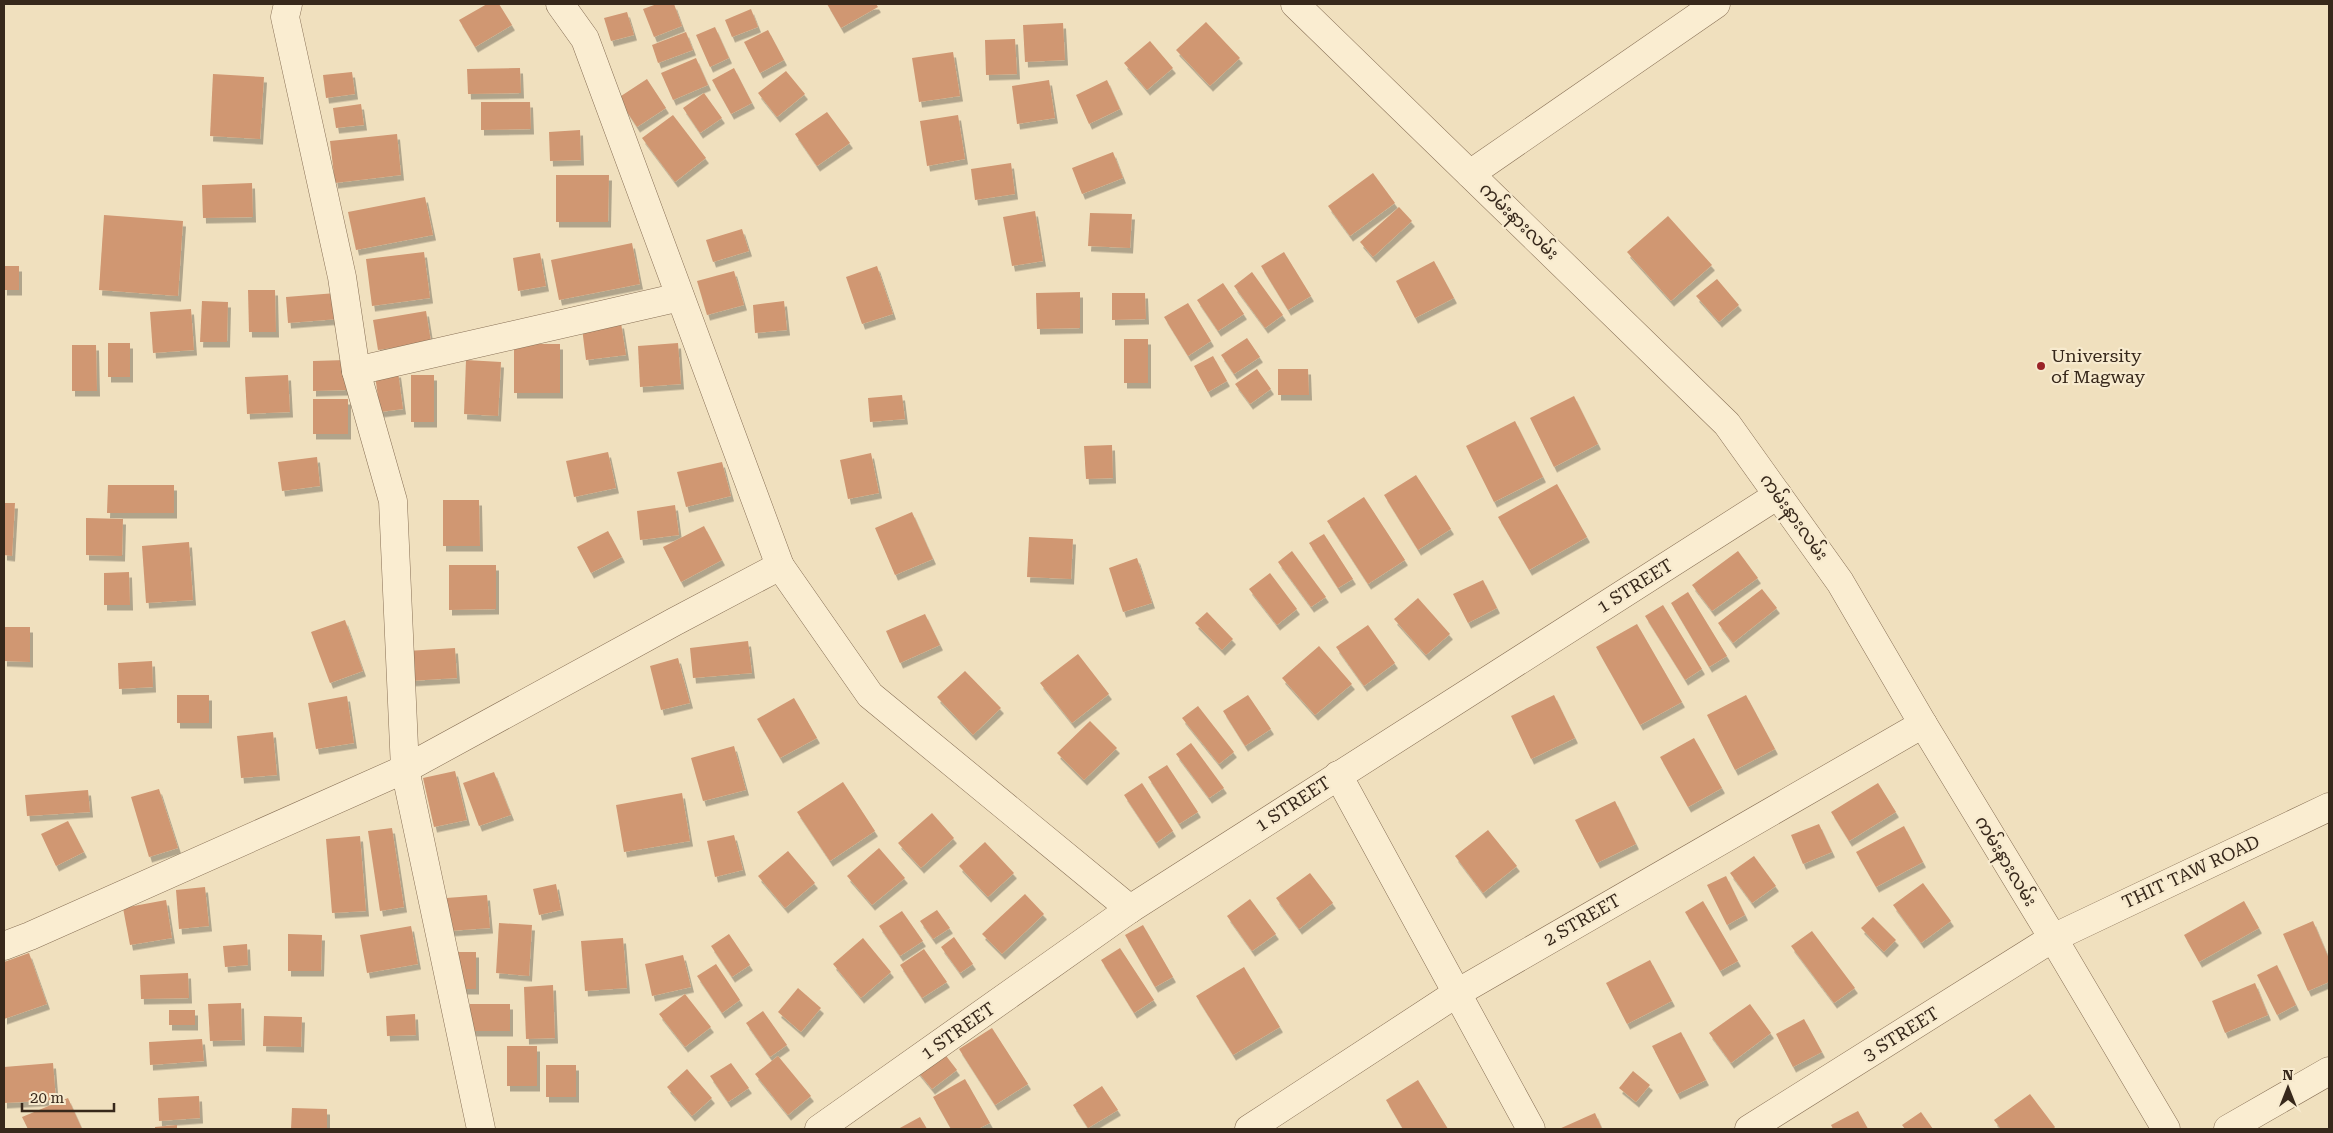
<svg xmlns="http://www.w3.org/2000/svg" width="2333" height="1133" font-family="'Roboto Serif','Noto Sans Myanmar',serif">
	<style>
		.building { fill: #d09772; filter: url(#shadow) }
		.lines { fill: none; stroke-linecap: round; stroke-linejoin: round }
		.minor-casing { stroke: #887056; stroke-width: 29 }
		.tertiary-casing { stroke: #887056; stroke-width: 29 }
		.minor { stroke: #faedd1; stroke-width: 28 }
		.tertiary { stroke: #faedd1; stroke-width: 28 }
		.poi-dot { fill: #9a2327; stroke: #f7eace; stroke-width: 2 }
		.labels { text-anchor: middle; stroke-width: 4.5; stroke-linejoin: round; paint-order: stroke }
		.street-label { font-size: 18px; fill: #37281b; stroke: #f7eace }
		.poi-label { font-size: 18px; fill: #37281b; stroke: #f7eace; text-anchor: start }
	</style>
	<defs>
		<filter id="shadow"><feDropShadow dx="3" dy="5.5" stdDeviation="0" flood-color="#0004"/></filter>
	</defs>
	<rect width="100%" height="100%" fill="#f0e0be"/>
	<!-- building -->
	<g class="building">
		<path d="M 487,4 L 499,4 L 512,25 L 475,47 L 459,20 Z"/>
		<path d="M 657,4 L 674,4 L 682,26 L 654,37 L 643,9 Z"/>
		<path d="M 827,4 L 876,4 L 878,7 L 841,28 Z"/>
		<path d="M 751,9 L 758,27 L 732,37 L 725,20 Z"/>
		<path d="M 627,12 L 634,35 L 611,41 L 604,18 Z"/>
		<path d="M 1206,22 L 1240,58 L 1210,86 L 1176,50 Z"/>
		<path d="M 1063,23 L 1065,60 L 1025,62 L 1023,25 Z"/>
		<path d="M 715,27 L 729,58 L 710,67 L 696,35 Z"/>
		<path d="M 768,30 L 784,60 L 760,73 L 744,42 Z"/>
		<path d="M 686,32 L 693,50 L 658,63 L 652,45 Z"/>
		<path d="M 1015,39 L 1017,74 L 986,75 L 985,40 Z"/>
		<path d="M 1150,41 L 1173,68 L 1147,90 L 1124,63 Z"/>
		<path d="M 953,52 L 960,96 L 919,102 L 912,58 Z"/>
		<path d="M 696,58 L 708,85 L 673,100 L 661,73 Z"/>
		<path d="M 520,68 L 521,93 L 468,94 L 467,69 Z"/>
		<path d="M 734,68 L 752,103 L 731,114 L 712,80 Z"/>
		<path d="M 786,71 L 805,94 L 777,117 L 758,93 Z"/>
		<path d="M 352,72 L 355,94 L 326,98 L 323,75 Z"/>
		<path d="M 213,74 L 264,77 L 260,139 L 210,136 Z"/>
		<path d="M 647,79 L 666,108 L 637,127 L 618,98 Z"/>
		<path d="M 1049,80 L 1055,118 L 1017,124 L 1012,86 Z"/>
		<path d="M 1107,80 L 1120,109 L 1089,124 L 1076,95 Z"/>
		<path d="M 704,93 L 722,118 L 700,133 L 683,108 Z"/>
		<path d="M 481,102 L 530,102 L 531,129 L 481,130 Z"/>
		<path d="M 361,104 L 364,125 L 336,128 L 333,108 Z"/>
		<path d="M 827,112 L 850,143 L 817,166 L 795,134 Z"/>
		<path d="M 673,115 L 706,158 L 675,182 L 642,138 Z"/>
		<path d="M 958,115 L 965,159 L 927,166 L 920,121 Z"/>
		<path d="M 580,130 L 581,160 L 550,161 L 549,132 Z"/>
		<path d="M 397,134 L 401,175 L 335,183 L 330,141 Z"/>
		<path d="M 1113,152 L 1123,178 L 1082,194 L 1072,168 Z"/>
		<path d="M 1011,163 L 1015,194 L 975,200 L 971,169 Z"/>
		<path d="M 1373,173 L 1395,203 L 1350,236 L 1328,206 Z"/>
		<path d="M 556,175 L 609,175 L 608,222 L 556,222 Z"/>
		<path d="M 252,183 L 253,217 L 203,218 L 202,185 Z"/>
		<path d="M 425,197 L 433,235 L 356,250 L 348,212 Z"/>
		<path d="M 1399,207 L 1412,221 L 1373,257 L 1360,242 Z"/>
		<path d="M 1035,211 L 1043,261 L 1012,266 L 1003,217 Z"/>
		<path d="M 1090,213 L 1132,214 L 1130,248 L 1088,246 Z"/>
		<path d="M 104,215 L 183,221 L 178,296 L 99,290 Z"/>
		<path d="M 1668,216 L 1712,265 L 1671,301 L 1627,252 Z"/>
		<path d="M 742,229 L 749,251 L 713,262 L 706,240 Z"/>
		<path d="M 632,243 L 640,284 L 559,300 L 551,260 Z"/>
		<path d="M 424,252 L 430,298 L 372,306 L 366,259 Z"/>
		<path d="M 1284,252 L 1311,296 L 1288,310 L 1261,266 Z"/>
		<path d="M 540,253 L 546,286 L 518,291 L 513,258 Z"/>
		<path d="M 1434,261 L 1454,298 L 1415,318 L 1396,281 Z"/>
		<rect x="4" y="266" width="15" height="24"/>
		<path d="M 877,266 L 893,314 L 862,324 L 846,277 Z"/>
		<path d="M 734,271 L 744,305 L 707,315 L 697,281 Z"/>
		<path d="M 1252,272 L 1283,315 L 1265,328 L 1234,286 Z"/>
		<path d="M 1717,279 L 1739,305 L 1719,322 L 1696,296 Z"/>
		<path d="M 1223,283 L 1244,314 L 1218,331 L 1197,300 Z"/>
		<path d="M 248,290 L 275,290 L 276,332 L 249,332 Z"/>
		<path d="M 1080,292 L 1080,328 L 1037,329 L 1036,293 Z"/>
		<path d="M 336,293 L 338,319 L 288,323 L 286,297 Z"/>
		<path d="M 1112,293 L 1145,293 L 1146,319 L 1112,320 Z"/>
		<path d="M 202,301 L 228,302 L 227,342 L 200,342 Z"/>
		<path d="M 784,301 L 787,330 L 755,333 L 753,305 Z"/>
		<path d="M 1188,303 L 1211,341 L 1188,356 L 1164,317 Z"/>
		<path d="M 191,309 L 194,350 L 153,353 L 150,312 Z"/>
		<path d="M 426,311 L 431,342 L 378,350 L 373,320 Z"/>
		<path d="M 621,323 L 626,355 L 586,360 L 582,328 Z"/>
		<path d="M 1247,338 L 1260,357 L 1234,374 L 1221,355 Z"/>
		<rect x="1124" y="339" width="24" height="44"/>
		<rect x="108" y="343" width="22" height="34"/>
		<path d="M 678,343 L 681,384 L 640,387 L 638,346 Z"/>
		<rect x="514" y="344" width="46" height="49"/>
		<path d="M 72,345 L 96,345 L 97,391 L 72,391 Z"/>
		<path d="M 1213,356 L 1227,381 L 1208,392 L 1194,366 Z"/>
		<path d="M 346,360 L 346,390 L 313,391 L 313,361 Z"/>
		<path d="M 466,360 L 501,362 L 498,416 L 464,414 Z"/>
		<path d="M 1257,369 L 1271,389 L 1250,404 L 1235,384 Z"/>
		<path d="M 1278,369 L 1308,369 L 1309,395 L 1278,395 Z"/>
		<path d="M 398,372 L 403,409 L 380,412 L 375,375 Z"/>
		<path d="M 288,375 L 290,412 L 247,414 L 245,377 Z"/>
		<rect x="411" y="375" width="23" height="47"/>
		<path d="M 902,395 L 905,419 L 870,422 L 868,398 Z"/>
		<path d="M 1574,396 L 1598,444 L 1554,467 L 1530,418 Z"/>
		<rect x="313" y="399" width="35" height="35"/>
		<path d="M 1515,421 L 1543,477 L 1494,502 L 1466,446 Z"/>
		<path d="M 1112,445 L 1113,478 L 1086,479 L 1084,446 Z"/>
		<path d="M 608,452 L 616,488 L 574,497 L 566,461 Z"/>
		<path d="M 871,453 L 879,493 L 848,499 L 840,460 Z"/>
		<path d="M 317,457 L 320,486 L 282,491 L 278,462 Z"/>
		<path d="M 722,462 L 731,496 L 686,507 L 677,472 Z"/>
		<path d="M 1416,475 L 1451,529 L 1418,550 L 1384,495 Z"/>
		<path d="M 1557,484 L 1587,537 L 1529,570 L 1498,517 Z"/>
		<path d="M 108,485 L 174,485 L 174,513 L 107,513 Z"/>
		<path d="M 1364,497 L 1405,560 L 1368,584 L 1327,521 Z"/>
		<path d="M 443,500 L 479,500 L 480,546 L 443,546 Z"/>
		<path d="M 4,503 L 15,503 L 12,556 L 4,555 Z"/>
		<path d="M 675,505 L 679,535 L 640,540 L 637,511 Z"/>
		<path d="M 912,512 L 933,559 L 895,575 L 875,528 Z"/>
		<path d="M 86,518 L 123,519 L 122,556 L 86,555 Z"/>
		<path d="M 704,526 L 722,560 L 681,582 L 663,547 Z"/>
		<path d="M 608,531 L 622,557 L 591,573 L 577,547 Z"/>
		<path d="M 1324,534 L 1353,579 L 1338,588 L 1309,543 Z"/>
		<path d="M 1029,537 L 1073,539 L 1071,579 L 1027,577 Z"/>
		<path d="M 189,542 L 193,600 L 146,603 L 142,546 Z"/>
		<path d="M 1292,551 L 1326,597 L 1311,607 L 1278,562 Z"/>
		<path d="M 1738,551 L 1758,578 L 1712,611 L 1692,585 Z"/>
		<path d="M 1137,558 L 1152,603 L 1123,612 L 1109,568 Z"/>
		<path d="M 449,565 L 496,565 L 496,609 L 449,610 Z"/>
		<path d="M 129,572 L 130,605 L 104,605 L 104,573 Z"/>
		<path d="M 1270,573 L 1297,609 L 1277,625 L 1249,589 Z"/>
		<path d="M 1483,580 L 1497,608 L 1468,623 L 1453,594 Z"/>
		<path d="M 1762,589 L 1777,608 L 1733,643 L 1718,623 Z"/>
		<path d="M 1688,592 L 1727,656 L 1709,667 L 1671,603 Z"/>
		<path d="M 1418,598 L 1450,634 L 1426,655 L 1394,619 Z"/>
		<path d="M 1663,605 L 1702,669 L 1685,680 L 1645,616 Z"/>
		<path d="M 1207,612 L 1233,639 L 1222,650 L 1195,623 Z"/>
		<path d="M 925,614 L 940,645 L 900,663 L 886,631 Z"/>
		<path d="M 345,620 L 363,671 L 330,683 L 311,632 Z"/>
		<path d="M 1637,624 L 1682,702 L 1640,725 L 1596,647 Z"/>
		<path d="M 1368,625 L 1395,663 L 1364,686 L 1336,647 Z"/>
		<path d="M 4,627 L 30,627 L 30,662 L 4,661 Z"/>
		<path d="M 748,641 L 752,673 L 693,678 L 690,648 Z"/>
		<path d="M 1319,646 L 1352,684 L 1315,715 L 1282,678 Z"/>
		<path d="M 455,648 L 457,678 L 409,681 L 407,651 Z"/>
		<path d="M 1078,654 L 1109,694 L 1072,723 L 1040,683 Z"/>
		<path d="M 678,658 L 690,703 L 661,710 L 650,666 Z"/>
		<path d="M 152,661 L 153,687 L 119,689 L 118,663 Z"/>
		<path d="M 965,671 L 1001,708 L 973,735 L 937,697 Z"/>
		<rect x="177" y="695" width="32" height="28"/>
		<path d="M 1248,695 L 1271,729 L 1245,746 L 1223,711 Z"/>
		<path d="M 1554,695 L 1575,738 L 1531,759 L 1511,716 Z"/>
		<path d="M 1746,695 L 1775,749 L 1735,770 L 1707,715 Z"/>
		<path d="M 347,696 L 354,743 L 316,749 L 308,703 Z"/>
		<path d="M 794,698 L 817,738 L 780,758 L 757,719 Z"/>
		<path d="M 1198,706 L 1234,752 L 1219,764 L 1182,718 Z"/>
		<path d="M 1090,721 L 1117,748 L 1084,780 L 1057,753 Z"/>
		<path d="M 273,732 L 277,775 L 241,778 L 237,736 Z"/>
		<path d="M 1694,738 L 1722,788 L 1688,807 L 1660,757 Z"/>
		<path d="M 1191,743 L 1224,788 L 1209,798 L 1176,754 Z"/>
		<path d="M 734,746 L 746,790 L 703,801 L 691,758 Z"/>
		<path d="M 1167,765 L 1198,812 L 1179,824 L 1148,777 Z"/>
		<path d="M 455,771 L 467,820 L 434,827 L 423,778 Z"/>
		<path d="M 494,772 L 511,815 L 479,826 L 463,783 Z"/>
		<path d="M 843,782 L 875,831 L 830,861 L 797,812 Z"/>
		<path d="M 1142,783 L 1173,831 L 1156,843 L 1124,795 Z"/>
		<path d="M 1878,783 L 1896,812 L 1849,841 L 1831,812 Z"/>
		<path d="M 159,789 L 178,848 L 149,857 L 131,797 Z"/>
		<path d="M 88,790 L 90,812 L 27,816 L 25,795 Z"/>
		<path d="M 682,793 L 690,841 L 624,852 L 616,805 Z"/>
		<path d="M 1615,801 L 1636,844 L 1597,863 L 1575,820 Z"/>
		<path d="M 932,813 L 954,838 L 921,868 L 898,843 Z"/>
		<path d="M 68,821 L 84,852 L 56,866 L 41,834 Z"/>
		<path d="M 1819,824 L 1832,852 L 1803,864 L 1791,835 Z"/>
		<path d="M 1904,826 L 1923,862 L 1876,887 L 1856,852 Z"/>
		<path d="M 392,828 L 404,907 L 380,911 L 368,831 Z"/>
		<path d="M 1488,830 L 1517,866 L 1483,893 L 1455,856 Z"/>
		<path d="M 734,835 L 743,870 L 715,877 L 707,841 Z"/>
		<path d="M 360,836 L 366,911 L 332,913 L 326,839 Z"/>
		<path d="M 985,842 L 1014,873 L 988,897 L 959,866 Z"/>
		<path d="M 879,848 L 905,878 L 872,905 L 847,876 Z"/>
		<path d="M 788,851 L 815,883 L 785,908 L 758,876 Z"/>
		<path d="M 1754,856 L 1776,886 L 1752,903 L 1730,873 Z"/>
		<path d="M 1310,873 L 1333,903 L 1299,929 L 1276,898 Z"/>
		<path d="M 1726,876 L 1745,915 L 1727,925 L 1707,885 Z"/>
		<path d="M 1923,883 L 1951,921 L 1921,943 L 1893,905 Z"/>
		<path d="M 556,884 L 561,910 L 539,915 L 533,889 Z"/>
		<path d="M 205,887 L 209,926 L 179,929 L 176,890 Z"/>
		<path d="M 1025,894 L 1044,914 L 1002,954 L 982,934 Z"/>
		<path d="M 487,895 L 490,928 L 449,931 L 446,898 Z"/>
		<path d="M 1250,899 L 1276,934 L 1252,951 L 1227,916 Z"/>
		<path d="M 166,900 L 172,938 L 130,945 L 123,908 Z"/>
		<path d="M 1703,901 L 1738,961 L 1720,971 L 1685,912 Z"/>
		<path d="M 2244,901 L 2259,928 L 2199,962 L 2184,935 Z"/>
		<path d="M 937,910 L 950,928 L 933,939 L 920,921 Z"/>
		<path d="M 902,911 L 923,941 L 900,956 L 879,926 Z"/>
		<path d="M 1873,917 L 1896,940 L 1884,952 L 1861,928 Z"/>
		<path d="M 2313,921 L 2329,959 L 2329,982 L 2308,991 L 2283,934 Z"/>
		<path d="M 499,923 L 532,925 L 529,976 L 496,973 Z"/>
		<path d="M 1143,925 L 1173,977 L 1155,987 L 1125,935 Z"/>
		<path d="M 411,926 L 418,964 L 367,973 L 360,935 Z"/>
		<path d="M 1812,931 L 1855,988 L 1834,1003 L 1791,946 Z"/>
		<path d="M 288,934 L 322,935 L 321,971 L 288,971 Z"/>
		<path d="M 729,934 L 750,965 L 732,977 L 711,946 Z"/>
		<path d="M 954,937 L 973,964 L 960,973 L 941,947 Z"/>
		<path d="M 623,938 L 627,988 L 585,991 L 581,941 Z"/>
		<path d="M 863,938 L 891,972 L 861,998 L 833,964 Z"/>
		<path d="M 247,944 L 248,965 L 225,967 L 223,946 Z"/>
		<path d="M 1120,948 L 1154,1000 L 1134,1013 L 1101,960 Z"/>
		<path d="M 924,949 L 947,982 L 922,998 L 900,965 Z"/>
		<rect x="449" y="952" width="27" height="37"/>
		<path d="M 29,953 L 47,1004 L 4,1019 L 4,962 Z"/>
		<path d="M 683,955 L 691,987 L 652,996 L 645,964 Z"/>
		<path d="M 1650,960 L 1672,1001 L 1627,1024 L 1606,983 Z"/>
		<path d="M 716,964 L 740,1000 L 722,1013 L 697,976 Z"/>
		<path d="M 2277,965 L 2296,1005 L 2277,1015 L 2257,975 Z"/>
		<path d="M 1244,967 L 1280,1027 L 1233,1055 L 1196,996 Z"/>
		<path d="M 188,973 L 189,998 L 141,999 L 140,975 Z"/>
		<path d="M 2255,983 L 2268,1015 L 2225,1033 L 2212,1001 Z"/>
		<path d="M 553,985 L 555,1038 L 526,1039 L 524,987 Z"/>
		<path d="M 798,988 L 821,1008 L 801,1032 L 778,1012 Z"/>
		<path d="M 685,994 L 711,1027 L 685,1047 L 659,1014 Z"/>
		<path d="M 241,1003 L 242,1040 L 210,1041 L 208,1004 Z"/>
		<rect x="470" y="1004" width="40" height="27"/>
		<path d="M 1750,1004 L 1771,1033 L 1731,1063 L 1709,1033 Z"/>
		<rect x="169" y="1010" width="26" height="15"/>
		<path d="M 763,1011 L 787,1045 L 770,1057 L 746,1023 Z"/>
		<path d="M 415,1014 L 416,1035 L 387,1036 L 386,1016 Z"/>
		<path d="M 264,1016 L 302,1017 L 301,1047 L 263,1046 Z"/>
		<path d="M 1804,1019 L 1822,1052 L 1793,1067 L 1776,1034 Z"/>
		<path d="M 992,1028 L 1028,1084 L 995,1105 L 959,1049 Z"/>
		<path d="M 1681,1032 L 1706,1080 L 1677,1094 L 1652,1046 Z"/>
		<path d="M 202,1039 L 204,1061 L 150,1065 L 149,1042 Z"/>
		<rect x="507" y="1046" width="30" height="40"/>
		<path d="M 940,1048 L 957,1070 L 932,1089 L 914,1067 Z"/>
		<path d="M 778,1056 L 811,1096 L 788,1115 L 755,1074 Z"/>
		<path d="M 53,1063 L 56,1100 L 4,1103 L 4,1067 Z"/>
		<path d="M 731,1063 L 749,1088 L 728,1102 L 710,1076 Z"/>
		<rect x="546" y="1065" width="30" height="32"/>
		<path d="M 687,1069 L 712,1098 L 692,1116 L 667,1087 Z"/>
		<path d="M 1633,1071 L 1650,1085 L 1636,1102 L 1619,1088 Z"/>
		<path d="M 965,1079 L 990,1123 L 978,1129 L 951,1129 L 933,1097 Z"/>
		<path d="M 1418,1080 L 1448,1129 L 1403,1129 L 1386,1100 Z"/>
		<path d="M 1102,1086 L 1118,1110 L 1088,1128 L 1073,1105 Z"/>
		<path d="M 2030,1094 L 2055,1127 L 2053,1129 L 2001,1129 L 1994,1120 Z"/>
		<path d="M 199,1096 L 200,1118 L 159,1121 L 158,1098 Z"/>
		<path d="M 68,1098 L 82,1129 L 28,1129 L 22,1117 Z"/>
		<path d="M 292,1108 L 327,1109 L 327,1129 L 291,1129 Z"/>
		<path d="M 1858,1111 L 1868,1129 L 1833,1129 L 1831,1125 Z"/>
		<path d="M 1921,1112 L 1933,1129 L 1905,1129 L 1902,1125 Z"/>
		<path d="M 1595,1113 L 1602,1129 L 1559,1129 Z"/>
		<path d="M 920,1117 L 927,1129 L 898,1129 Z"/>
		<path d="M 177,1125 L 177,1129 L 155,1129 L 155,1127 Z"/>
	</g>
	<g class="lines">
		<!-- minor casing -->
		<g class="minor-casing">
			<g id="minor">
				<path d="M 288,4 L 285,17 L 342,277 L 356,371 L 393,501 L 405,769 L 481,1129"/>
				<path d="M 560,4 L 585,39 L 780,566"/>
				<path d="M 1470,174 L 1716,4"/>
				<path d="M 356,371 L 680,297"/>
				<path d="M 1338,775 L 1531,1129"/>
				<path d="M 4,946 L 30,936 L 405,769 L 674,622 L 780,566 L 870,695 L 1130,909"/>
				<path d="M 819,1129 L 1130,909 L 1778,495"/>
				<path d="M 1249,1129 L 1457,993 L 1923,724"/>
				<path d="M 1749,1129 L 2053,938 L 2166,1129"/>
				<path d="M 2228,1129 L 2329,1071"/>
			</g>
		</g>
		<!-- tertiary casing -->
		<g class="tertiary-casing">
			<path id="tertiary" d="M 1295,4 L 1727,424 L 1840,582 L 1923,724 L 2053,938 L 2329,807"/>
		</g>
		<!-- minor -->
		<use href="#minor" class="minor"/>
		<!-- tertiary -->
		<use href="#tertiary" class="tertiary"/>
	</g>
	<!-- markers -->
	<circle class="poi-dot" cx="2041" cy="366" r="5"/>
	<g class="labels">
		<!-- street labels -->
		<g class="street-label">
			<text transform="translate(1519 221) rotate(44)" y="6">ကမ်းနားလမ်း</text>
			<text transform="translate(1794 517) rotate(54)" y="6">ကမ်းနားလမ်း</text>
			<text transform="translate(1635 586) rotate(-32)" y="6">1 STREET</text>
			<text transform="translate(1293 804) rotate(-33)" y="6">1 STREET</text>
			<text transform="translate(2006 861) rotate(59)" y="6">ကမ်းနားလမ်း</text>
			<text transform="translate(2191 872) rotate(-25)" y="6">THIT TAW ROAD</text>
			<text transform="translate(1582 920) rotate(-30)" y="6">2 STREET</text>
			<text transform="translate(958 1031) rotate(-35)" y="6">1 STREET</text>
			<text transform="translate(1901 1034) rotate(-32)" y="6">3 STREET</text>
		</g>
		<!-- poi labels -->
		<g class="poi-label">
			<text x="2051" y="362">University<tspan x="2051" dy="21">of Magway</tspan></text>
		</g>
	</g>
	<!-- border -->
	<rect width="2333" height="1133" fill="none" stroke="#37281b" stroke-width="10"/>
	<!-- north arrow -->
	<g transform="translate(2288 1088)" stroke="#f7eace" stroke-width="4" paint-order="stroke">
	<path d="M0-4L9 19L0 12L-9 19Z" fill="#37281b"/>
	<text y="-8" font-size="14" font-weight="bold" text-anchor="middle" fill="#37281b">N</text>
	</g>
	<!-- scale -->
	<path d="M22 1103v8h92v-8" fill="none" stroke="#37281b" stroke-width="2.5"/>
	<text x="30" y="1103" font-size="15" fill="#37281b" stroke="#f7eace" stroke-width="4" paint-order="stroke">20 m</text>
</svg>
